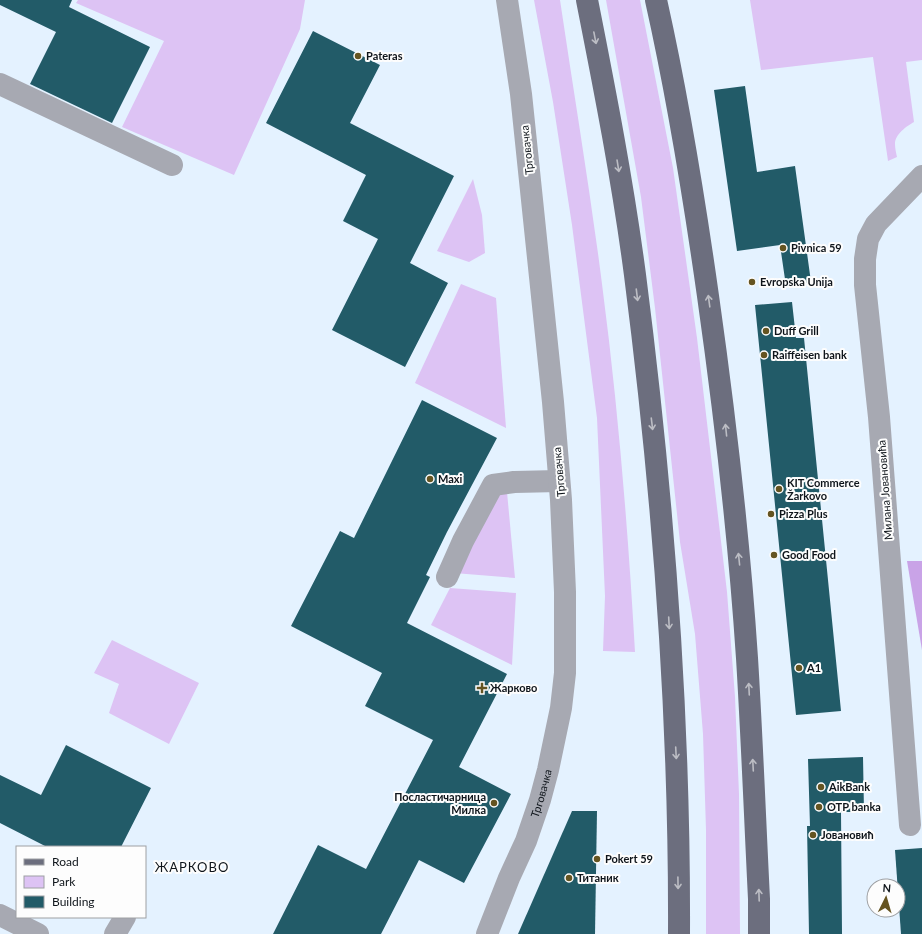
<svg xmlns="http://www.w3.org/2000/svg" width="922" height="934" font-family="Lato,sans-serif">
	<style>
		.green { fill: #ddc3f4 }
		.forest { fill: #c9a3e7 }
		.building { fill: #225b68 }
		.lines { fill: none; stroke-linecap: round; stroke-linejoin: round }
		.minor { stroke: #a7a9b2; stroke-width: 22 }
		.major { stroke: #6c6e7e; stroke-width: 22 }
		.oneway { stroke: #bcbdc4 }
		.poi-dot { fill: #655421; stroke: #fdfdfd; stroke-width: 1.5 }
		.labels { text-anchor: middle; stroke-width: 4; stroke-linejoin: round; paint-order: stroke }
		.poi-label { font-size: 11px; font-weight: bold; fill: #0f151b; stroke: #fdfdfd; text-anchor: start }
		.street-label { font-size: 11px; fill: #0f151b; stroke: #fdfdfd }
		.quarter-label { font-size: 13px; letter-spacing: 1px; fill: #0f151b; stroke: #fdfdfd }
	</style>
	<rect width="100%" height="100%" fill="#e4f2ff"/>
	<!-- green -->
	<g class="green">
		<path d="M 78,0 L 305,0 L 300,29 L 234,175 L 122,127 L 164,41 L 76,3 Z"/>
		<path d="M 534,0 L 560,0 C 574,95 590,189 602,284 C 618,406 628,529 635,652 L 603,651 L 605,596 L 597,418 L 572,225 L 553,102 Z"/>
		<path d="M 606,0 L 640,0 L 673,168 L 697,338 L 727,592 L 735,697 L 739,794 L 740,934 L 706,934 L 706,830 L 703,734 L 695,634 L 680,542 L 655,308 L 641,197 Z"/>
		<path d="M 750,0 L 922,0 L 922,60 L 906,62 L 914,122 C 907,126 895,134 895,144 C 895,148 896,153 897,157 L 888,161 L 873,57 L 761,70 Z"/>
		<path d="M 473,179 L 482,215 L 485,253 L 469,262 L 437,251 Z"/>
		<path d="M 461,284 L 496,298 L 506,428 L 415,383 Z"/>
		<path d="M 507,492 L 515,578 L 454,573 L 497,495 Z"/>
		<path d="M 450,588 L 516,593 L 512,665 L 431,625 Z"/>
		<path d="M 112,640 L 199,683 L 169,744 L 109,713 L 119,684 L 94,673 Z"/>
	</g>
	<!-- forest -->
	<path class="forest" d="M 907,561 L 922,561 L 922,650 Z"/>
	<!-- building -->
	<g class="building">
		<path d="M 0,0 L 72,0 L 69,7 L 150,47 L 112,123 L 30,84 L 56,32 L 0,5 Z"/>
		<path d="M 313,31 L 380,65 L 350,123 L 454,176 L 410,263 L 448,283 L 405,367 L 332,330 L 378,239 L 343,221 L 366,175 L 266,123 Z"/>
		<path d="M 745,86 L 757,172 L 795,166 L 811,282 L 786,286 L 780,245 L 737,251 L 714,90 Z"/>
		<path d="M 792,302 L 796,338 L 804,338 L 841,711 L 796,715 L 755,305 Z"/>
		<path d="M 422,400 L 497,438 L 447,532 L 426,575 L 430,577 L 407,623 L 507,674 L 459,767 L 511,794 L 464,883 L 419,860 L 381,934 L 273,934 L 318,845 L 366,869 L 433,740 L 365,706 L 382,673 L 291,626 L 340,531 L 354,538 Z"/>
		<path d="M 66,745 L 151,788 L 121,847 L 47,847 L 0,823 L 0,775 L 41,795 Z"/>
		<path d="M 863,757 L 864,812 L 841,812 L 842,934 L 809,934 L 807,826 L 810,826 L 808,759 Z"/>
		<path d="M 572,811 L 597,811 L 595,934 L 518,934 Z"/>
		<path d="M 922,848 L 922,934 L 901,934 L 895,850 Z"/>
	</g>
	<g class="lines">
		<!-- minor -->
		<g class="minor">
			<path d="M 0,84 L 172,165"/>
			<path d="M 447,577 L 463,541 L 493,485 L 514,482 L 559,481"/>
			<path d="M 910,825 L 879,417 L 865,285 L 865,259 L 868,239 L 876,224 L 922,176"/>
			<path d="M 0,915 L 38,934"/>
			<path d="M 115,934 L 125,917"/>
			<path id="s1" d="M 487,934 L 509,878 L 526,841 L 540,800 L 548,770 L 561,708 L 565,673 L 565,592 L 561,500 L 553,402 L 521,94 L 507,0"/>
		</g>
		<!-- major -->
		<g class="major">
			<path d="M 587,0 C 605,91 623,183 635,275 C 663,493 680,714 679,934"/>
			<path d="M 656,0 C 678,98 694,197 708,296 C 725,416 739,537 747,658 C 752,739 755,819 759,899 L 759,934"/>
		</g>
	</g>
	<!-- one-way arrows -->
	<defs><path id="oneway-shaft" d="M-6 0H5M1.5-3L5.5 0L1.5 3" fill="none" stroke-width="1.6" stroke-linecap="round" stroke-linejoin="round"/></defs>
	<g class="oneway">
		<use href="#oneway-shaft" transform="translate(595 38) rotate(79)"/>
		<use href="#oneway-shaft" transform="translate(618 166) rotate(81)"/>
		<use href="#oneway-shaft" transform="translate(637 295) rotate(83)"/>
		<use href="#oneway-shaft" transform="translate(709 301) rotate(-98)"/>
		<use href="#oneway-shaft" transform="translate(652 424) rotate(83)"/>
		<use href="#oneway-shaft" transform="translate(726 430) rotate(-96)"/>
		<use href="#oneway-shaft" transform="translate(739 559) rotate(-96)"/>
		<use href="#oneway-shaft" transform="translate(669 623) rotate(87)"/>
		<use href="#oneway-shaft" transform="translate(749 689) rotate(-93)"/>
		<use href="#oneway-shaft" transform="translate(676 753) rotate(87)"/>
		<use href="#oneway-shaft" transform="translate(753 765) rotate(-93)"/>
		<use href="#oneway-shaft" transform="translate(678 883) rotate(89)"/>
		<use href="#oneway-shaft" transform="translate(759 895) rotate(-92)"/>
	</g>
	<!-- markers -->
	<g class="poi-dot">
		<circle cx="358" cy="56" r="4"/>
		<circle cx="783" cy="248" r="4"/>
		<circle cx="752" cy="282" r="4"/>
		<circle cx="766" cy="331" r="4"/>
		<circle cx="764" cy="355" r="4"/>
		<circle cx="430" cy="479" r="4"/>
		<circle cx="779" cy="489" r="4"/>
		<circle cx="771" cy="514" r="4"/>
		<circle cx="774" cy="555" r="4"/>
		<circle cx="799" cy="668" r="4"/>
		<path d="M480 682h4v4h4v4h-4v4h-4v-4h-4v-4h4z"/>
		<circle cx="821" cy="787" r="4"/>
		<circle cx="494" cy="803" r="4"/>
		<circle cx="819" cy="807" r="4"/>
		<circle cx="813" cy="835" r="4"/>
		<circle cx="597" cy="859" r="4"/>
		<circle cx="569" cy="878" r="4"/>
	</g>
	<g class="labels">
		<!-- poi labels -->
		<g class="poi-label">
			<text x="366" y="60">Pateras</text>
			<text x="791" y="252">Pivnica 59</text>
			<text x="760" y="286">Evropska Unija</text>
			<text x="774" y="335">Duff Grill</text>
			<text x="772" y="359">Raiffeisen bank</text>
			<text x="438" y="483">Maxi</text>
			<text x="787" y="487">KIT Commerce<tspan x="787" dy="13">Žarkovo</tspan></text>
			<text x="779" y="518">Pizza Plus</text>
			<text x="782" y="559">Good Food</text>
			<text x="807" y="672">A1</text>
			<text x="490" y="692">Жарково</text>
			<text x="829" y="791">AikBank</text>
			<text x="486" y="801" text-anchor="end">Посластичарница<tspan x="486" dy="13">Милка</tspan></text>
			<text x="827" y="811">OTP banka</text>
			<text x="821" y="839">Јовановић</text>
			<text x="605" y="863">Pokert 59</text>
			<text x="577" y="882">Титаник</text>
		</g>
		<!-- street labels -->
		<g class="street-label">
			<text transform="translate(527 150) rotate(-96)" y="4">Трговачка</text>
			<text transform="translate(559 472) rotate(-95)" y="4">Трговачка</text>
			<text transform="translate(885 490) rotate(-94)" y="4">Милана Јовановића</text>
			<text dy="4" stroke="none"><textPath href="#s1" startOffset="151">Трговачка</textPath></text>
		</g>
		<!-- quarter labels -->
		<g class="quarter-label">
			<text x="192" y="872">ЖАРКОВО</text>
		</g>
	</g>
	<!-- legend -->
	<rect x="16" y="846" width="130" height="72" fill="#fdfdfd" stroke="#9ea0a3"/>
	<rect x="24" y="859" width="20" height="6" fill="#6c6e7e" stroke="#9ea0a3"/>
	<text x="52" y="866" font-size="12" fill="#0f151b">Road</text>
	<rect x="24" y="876" width="20" height="12" fill="#ddc3f4" stroke="#9ea0a3"/>
	<text x="52" y="886" font-size="12" fill="#0f151b">Park</text>
	<rect x="24" y="896" width="20" height="12" fill="#225b68" stroke="#9ea0a3"/>
	<text x="52" y="906" font-size="12" fill="#0f151b">Building</text>
	<!-- north arrow -->
	<g transform="translate(886 898) rotate(5)"><circle r="19" fill="#fdfdfd" stroke="#9ea0a3"/>
	<path d="M0-3L7 15L0 10L-7 15Z" fill="#655421"/>
	<text y="-6" font-size="11" font-weight="bold" text-anchor="middle" fill="#0f151b">N</text>
	</g>
</svg>
